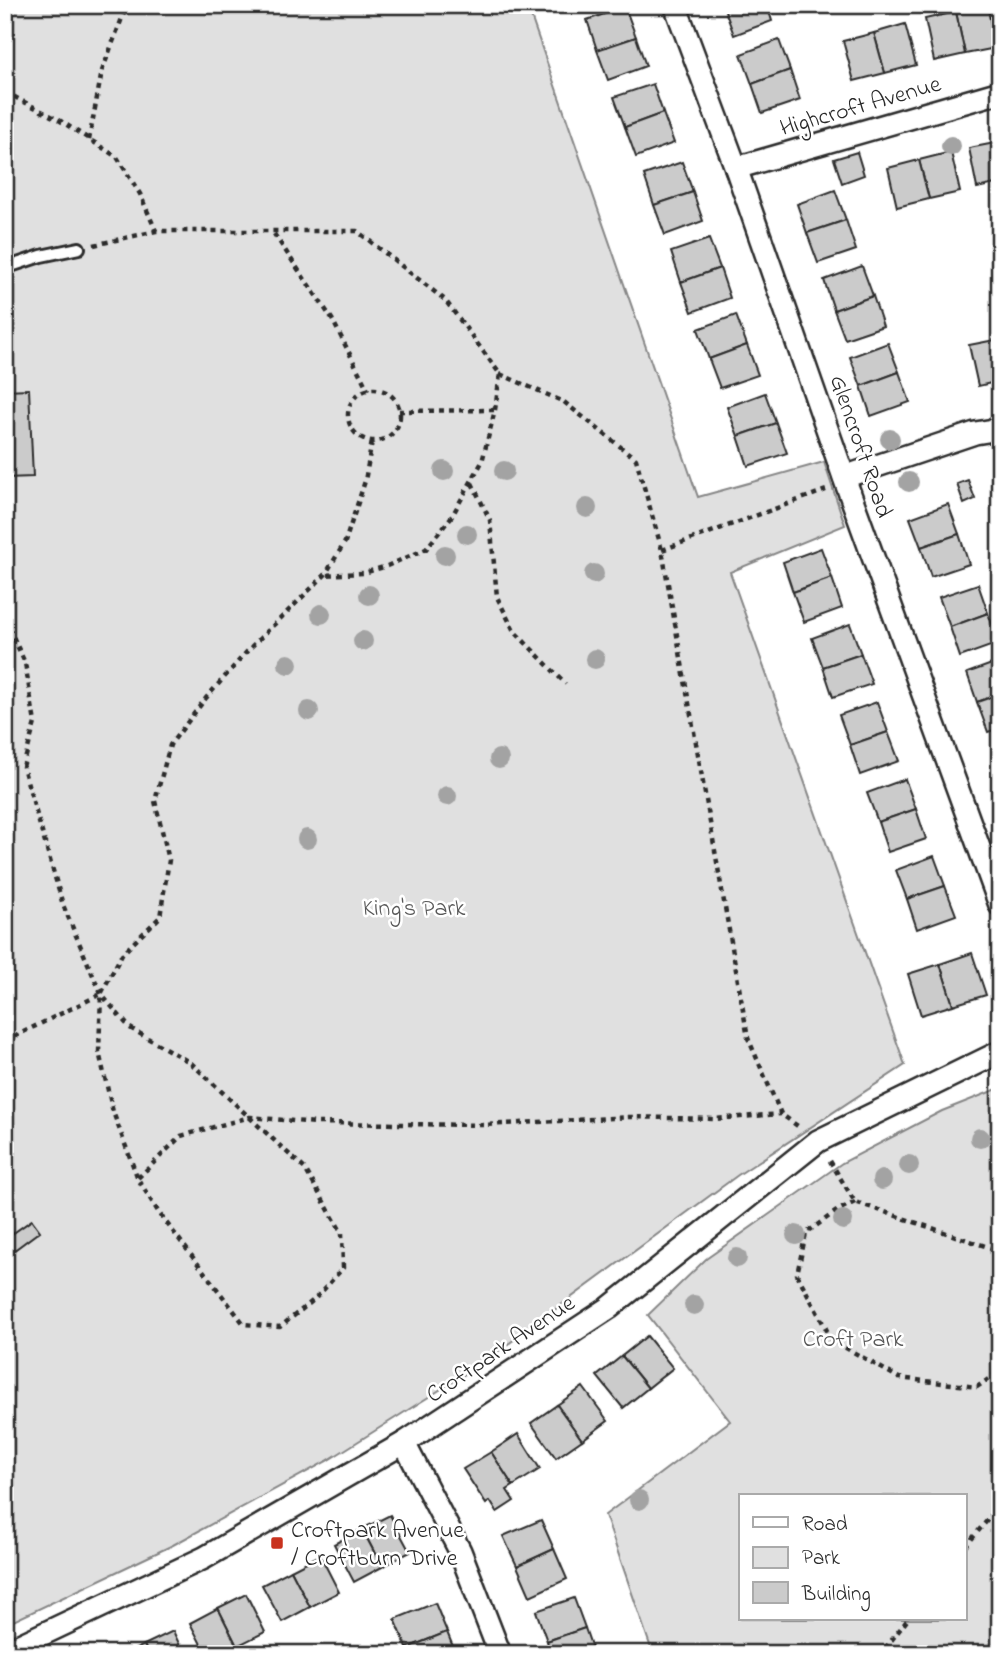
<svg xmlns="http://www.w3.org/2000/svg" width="1005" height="1659" font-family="'Indie Flower',sans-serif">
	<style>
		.green { fill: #e0e0e0; stroke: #868686; stroke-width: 2; fill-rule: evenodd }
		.building { fill: #cbcbcb; stroke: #2b2b2b; stroke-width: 2 }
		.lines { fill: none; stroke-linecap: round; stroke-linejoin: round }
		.service-casing { stroke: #2b2b2b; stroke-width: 16 }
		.minor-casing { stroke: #2b2b2b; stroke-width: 26 }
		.path { stroke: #2b2b2b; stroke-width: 4.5; stroke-dasharray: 5 5; stroke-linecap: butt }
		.service { stroke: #fff; stroke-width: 10 }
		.minor { stroke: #fff; stroke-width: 21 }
		.tree { fill: #a3a3a3 }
		.poi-dot { fill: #c8321e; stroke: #fff; stroke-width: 2.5 }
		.labels { text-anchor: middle; stroke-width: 5; stroke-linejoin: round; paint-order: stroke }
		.street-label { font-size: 24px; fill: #2b2b2b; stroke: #fff }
		.park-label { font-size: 24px; fill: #585858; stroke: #fff }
		.poi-label { font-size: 24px; fill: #2b2b2b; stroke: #fff; text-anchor: start }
	</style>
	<rect width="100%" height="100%" fill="#fff"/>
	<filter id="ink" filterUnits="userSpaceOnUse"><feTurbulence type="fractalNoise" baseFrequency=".0143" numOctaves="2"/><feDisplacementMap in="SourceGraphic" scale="14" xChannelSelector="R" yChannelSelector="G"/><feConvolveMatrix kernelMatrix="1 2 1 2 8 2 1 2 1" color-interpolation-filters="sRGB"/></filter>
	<g filter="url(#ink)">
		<!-- green -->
		<g class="green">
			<path d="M 5,5 L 527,5 L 698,497 L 824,462 L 845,525 L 730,572 L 905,1065 L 738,1175 L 481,1364 L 327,1461 L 173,1545 L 5,1625 Z"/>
			<path d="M 1000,1088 L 1000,1654 L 653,1654 L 605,1515 L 730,1421 L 648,1315 L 706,1259 L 842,1163 L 942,1111 ZM 741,1496 L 965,1496 L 965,1619 L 741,1619 Z"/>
		</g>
		<!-- building -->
		<g class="building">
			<path d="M 723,5 L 767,5 L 772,21 L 734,35 Z"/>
			<path d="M 987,5 L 996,48 L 965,54 L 956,12 Z"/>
			<path d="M 625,7 L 636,37 L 597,50 L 587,20 Z"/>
			<path d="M 956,12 L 965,54 L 934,61 L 925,19 Z"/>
			<path d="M 905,24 L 916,65 L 885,73 L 874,33 Z"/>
			<path d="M 874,33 L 885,73 L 854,81 L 843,41 Z"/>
			<path d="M 636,37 L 646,66 L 608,80 L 597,50 Z"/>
			<path d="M 779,40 L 790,70 L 752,84 L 741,54 Z"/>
			<path d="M 790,70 L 800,100 L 762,113 L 752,84 Z"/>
			<path d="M 653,84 L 663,113 L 625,127 L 614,97 Z"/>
			<path d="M 663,113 L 674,143 L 636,157 L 625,127 Z"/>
			<path d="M 1000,142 L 1000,183 L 977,188 L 969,148 Z"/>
			<path d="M 857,152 L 864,175 L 842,183 L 834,159 Z"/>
			<path d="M 951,152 L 960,192 L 929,199 L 919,160 Z"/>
			<path d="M 919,160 L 929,199 L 897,207 L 888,168 Z"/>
			<path d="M 682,162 L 693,192 L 654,205 L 644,175 Z"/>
			<path d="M 835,190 L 846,220 L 807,233 L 797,204 Z"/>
			<path d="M 693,192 L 703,221 L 665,235 L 654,205 Z"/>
			<path d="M 846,220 L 856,250 L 818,263 L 807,233 Z"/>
			<path d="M 709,239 L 720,268 L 681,282 L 671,252 Z"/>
			<path d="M 862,266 L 873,296 L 834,310 L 824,280 Z"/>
			<path d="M 720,268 L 730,298 L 692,312 L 681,282 Z"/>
			<path d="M 873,296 L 883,326 L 845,339 L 834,310 Z"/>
			<path d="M 736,315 L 747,345 L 709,359 L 698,329 Z"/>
			<path d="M 1000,339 L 1000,381 L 978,386 L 969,345 Z"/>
			<path d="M 888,343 L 899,372 L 861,386 L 850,357 Z"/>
			<path d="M 747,345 L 758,375 L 720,388 L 709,359 Z"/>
			<path d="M 899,372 L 910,402 L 871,416 L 861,386 Z"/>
			<path d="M 29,389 L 33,477 L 5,478 L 5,390 Z"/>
			<path d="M 765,393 L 776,423 L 738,436 L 727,407 Z"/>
			<path d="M 776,423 L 787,453 L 748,466 L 738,436 Z"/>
			<path d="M 968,480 L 975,499 L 964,504 L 957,484 Z"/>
			<path d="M 948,504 L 959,534 L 921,547 L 910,518 Z"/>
			<path d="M 959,534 L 969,564 L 931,577 L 921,547 Z"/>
			<path d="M 821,548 L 832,578 L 793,592 L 783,562 Z"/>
			<path d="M 832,578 L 842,608 L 804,622 L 793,592 Z"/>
			<path d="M 978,584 L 988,613 L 950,627 L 939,597 Z"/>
			<path d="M 988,613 L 999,643 L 960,657 L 950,627 Z"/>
			<path d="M 850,624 L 861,654 L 823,667 L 812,638 Z"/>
			<path d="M 861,654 L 872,684 L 833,697 L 823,667 Z"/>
			<path d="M 1000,661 L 1000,694 L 977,702 L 967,673 Z"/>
			<path d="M 1000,694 L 1000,728 L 988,732 L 977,702 Z"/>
			<path d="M 877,702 L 888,732 L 850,745 L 839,715 Z"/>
			<path d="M 888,732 L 899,761 L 860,775 L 850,745 Z"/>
			<path d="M 1000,746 L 1000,764 L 994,748 Z"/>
			<path d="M 905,779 L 916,809 L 878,822 L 867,793 Z"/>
			<path d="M 916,809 L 926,839 L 888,852 L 878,822 Z"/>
			<path d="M 934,856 L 945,886 L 907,899 L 896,870 Z"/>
			<path d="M 945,886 L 956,915 L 917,929 L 907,899 Z"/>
			<path d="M 972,953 L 986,995 L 953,1005 L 940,964 Z"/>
			<path d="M 940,964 L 953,1005 L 921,1015 L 908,974 Z"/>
			<path d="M 32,1220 L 40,1231 L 5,1257 L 5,1239 Z"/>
			<path d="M 647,1336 L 673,1368 L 648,1388 L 622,1356 Z"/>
			<path d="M 622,1356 L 648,1388 L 623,1408 L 597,1376 Z"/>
			<path d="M 583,1387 L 608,1421 L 582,1440 L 557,1405 Z"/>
			<path d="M 557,1405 L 582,1440 L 556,1458 L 531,1423 Z"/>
			<path d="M 518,1434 L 540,1469 L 513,1486 L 491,1452 Z"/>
			<path d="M 491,1452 L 513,1486 L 507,1490 L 514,1501 L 497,1512 L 490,1501 L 486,1504 L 463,1469 Z"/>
			<path d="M 390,1515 L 410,1552 L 382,1567 L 362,1529 Z"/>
			<path d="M 541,1520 L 554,1549 L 517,1566 L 503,1536 Z"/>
			<path d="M 362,1529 L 382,1567 L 354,1582 L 334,1544 Z"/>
			<path d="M 554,1549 L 567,1579 L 530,1596 L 517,1566 Z"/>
			<path d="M 320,1555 L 339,1592 L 310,1607 L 291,1570 Z"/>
			<path d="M 291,1570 L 310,1607 L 282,1622 L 262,1585 Z"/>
			<path d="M 246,1594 L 265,1632 L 237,1646 L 218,1608 Z"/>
			<path d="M 574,1598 L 585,1628 L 547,1641 L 536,1611 Z"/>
			<path d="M 435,1603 L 447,1632 L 407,1648 L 395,1619 Z"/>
			<path d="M 218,1608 L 237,1646 L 222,1654 L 206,1654 L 190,1623 Z"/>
			<path d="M 585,1628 L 594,1654 L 551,1654 L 547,1641 Z"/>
			<path d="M 173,1631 L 184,1654 L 148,1654 L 144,1645 Z"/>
			<path d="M 447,1632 L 456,1654 L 409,1654 L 407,1648 Z"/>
			<path d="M 144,1645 L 148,1654 L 126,1654 Z"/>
		</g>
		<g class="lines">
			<!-- service casing -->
			<g class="service-casing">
				<path id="service" d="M 5,268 L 41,256 L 79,248"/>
			</g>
			<!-- minor casing -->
			<g class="minor-casing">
				<g id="minor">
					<path d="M 675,5 L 736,168 L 846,483 L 1000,905"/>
					<path d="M 736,168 L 1000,92"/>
					<path d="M 844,477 L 975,433 L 1000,429"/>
					<path d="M 404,1443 L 460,1551 L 500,1654"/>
					<path d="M 5,1652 L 204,1558 L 404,1443 L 609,1308 L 818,1141 L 1000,1052"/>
				</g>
			</g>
			<!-- path -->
			<g class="path">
				<path d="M 5,92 L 59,120 L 117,157 L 140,194 L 156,231"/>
				<path d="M 89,140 L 102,71 L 127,5"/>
				<path d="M 274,234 L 332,319 L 368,390"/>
				<path d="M 94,245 L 156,231 L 357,231 L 445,300 L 500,374 L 495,410 L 482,462 L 452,516 L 426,549 L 387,566 L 364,573 L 325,575"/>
				<path d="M 500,374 L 564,402 L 636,459 L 662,550 L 748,1038 L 781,1114 L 799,1127"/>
				<circle cx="374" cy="415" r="26"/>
				<path d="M 399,411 L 495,410"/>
				<path d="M 472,483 L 490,520 L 497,597 L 514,631 L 566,684"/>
				<path d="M 662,550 L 826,490"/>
				<path d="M 5,619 L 25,663 L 35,723 L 23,767 L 63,905 L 101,994 L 130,1028 L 191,1063 L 305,1169 L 342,1233 L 343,1268 L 315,1299 L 280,1327 L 244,1324 L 159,1213 L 138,1179 L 113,1112 L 99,1052 L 101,994 L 122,954 L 160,917 L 169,860 L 155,801 L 170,745 L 206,698 L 250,648 L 325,575 L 345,542 L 365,481 L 372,441"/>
				<path d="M 5,1041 L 101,994"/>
				<path d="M 830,1161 L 855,1202 L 1000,1251"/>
				<path d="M 138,1178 L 181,1136 L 250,1117 L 316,1123 L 484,1125 L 630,1117 L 714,1119 L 781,1114"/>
				<path d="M 855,1202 L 838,1210 L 806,1233 L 797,1274 L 832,1340 L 899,1378 L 977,1387 L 1000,1371"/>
				<path d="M 965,1547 L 1000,1505"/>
				<path d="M 877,1654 L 887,1646 L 908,1619"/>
			</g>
			<!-- service -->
			<use href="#service" class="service"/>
			<!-- minor -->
			<use href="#minor" class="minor"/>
		</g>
		<!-- trees -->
		<g class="tree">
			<circle cx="951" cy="146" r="10"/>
			<circle cx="890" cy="439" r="10"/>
			<circle cx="444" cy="471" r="10"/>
			<circle cx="504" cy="471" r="10"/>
			<circle cx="909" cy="482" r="10"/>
			<circle cx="587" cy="508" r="10"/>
			<circle cx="467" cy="534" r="10"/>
			<circle cx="445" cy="555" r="10"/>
			<circle cx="594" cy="574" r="10"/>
			<circle cx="369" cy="595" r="10"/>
			<circle cx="321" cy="614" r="10"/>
			<circle cx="363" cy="641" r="10"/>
			<circle cx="595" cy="659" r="10"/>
			<circle cx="288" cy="664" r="10"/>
			<circle cx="309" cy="711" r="10"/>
			<circle cx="499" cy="759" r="10"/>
			<circle cx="447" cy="796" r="10"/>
			<circle cx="307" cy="839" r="10"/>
			<circle cx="980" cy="1138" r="10"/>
			<circle cx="909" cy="1165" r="10"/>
			<circle cx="882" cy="1180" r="10"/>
			<circle cx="843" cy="1220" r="10"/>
			<circle cx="796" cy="1235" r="10"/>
			<circle cx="737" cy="1258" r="10"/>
			<circle cx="694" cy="1305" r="10"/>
			<circle cx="639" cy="1500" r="10"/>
		</g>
	</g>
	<!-- markers -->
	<rect class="poi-dot" x="270" y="1536" width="14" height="14" rx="3.5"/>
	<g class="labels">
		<!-- street labels -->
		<g class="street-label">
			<text transform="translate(860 105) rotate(-16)" y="8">Highcroft Avenue</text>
			<text transform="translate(862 446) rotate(71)" y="8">Glencroft Road</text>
			<text transform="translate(500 1348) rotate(-34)" y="8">Croftpark Avenue</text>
		</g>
		<!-- park labels -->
		<g class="park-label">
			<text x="414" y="915">King's Park</text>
			<text x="853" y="1346">Croft Park</text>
		</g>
		<!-- poi labels -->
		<g class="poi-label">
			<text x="291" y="1537">Croftpark Avenue<tspan x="291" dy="28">/ Croftburn Drive</tspan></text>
		</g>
	</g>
	<!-- margin -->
	<rect width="1005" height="1659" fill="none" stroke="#fff" stroke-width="28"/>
	<rect x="14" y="14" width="977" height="1631" fill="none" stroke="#2b2b2b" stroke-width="2.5" filter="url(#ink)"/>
	<!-- legend -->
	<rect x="739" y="1494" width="228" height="126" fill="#ffffff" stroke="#aaaaaa" stroke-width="2"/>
	<rect x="753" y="1517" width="35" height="10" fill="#ffffff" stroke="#aaaaaa" stroke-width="2"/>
	<text x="802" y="1530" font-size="21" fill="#2b2b2b">Road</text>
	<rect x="753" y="1547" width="35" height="21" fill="#e0e0e0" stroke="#aaaaaa" stroke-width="2"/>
	<text x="802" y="1564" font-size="21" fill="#2b2b2b">Park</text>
	<rect x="753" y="1582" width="35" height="21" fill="#cbcbcb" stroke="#aaaaaa" stroke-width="2"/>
	<text x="802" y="1600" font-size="21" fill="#2b2b2b">Building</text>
</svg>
